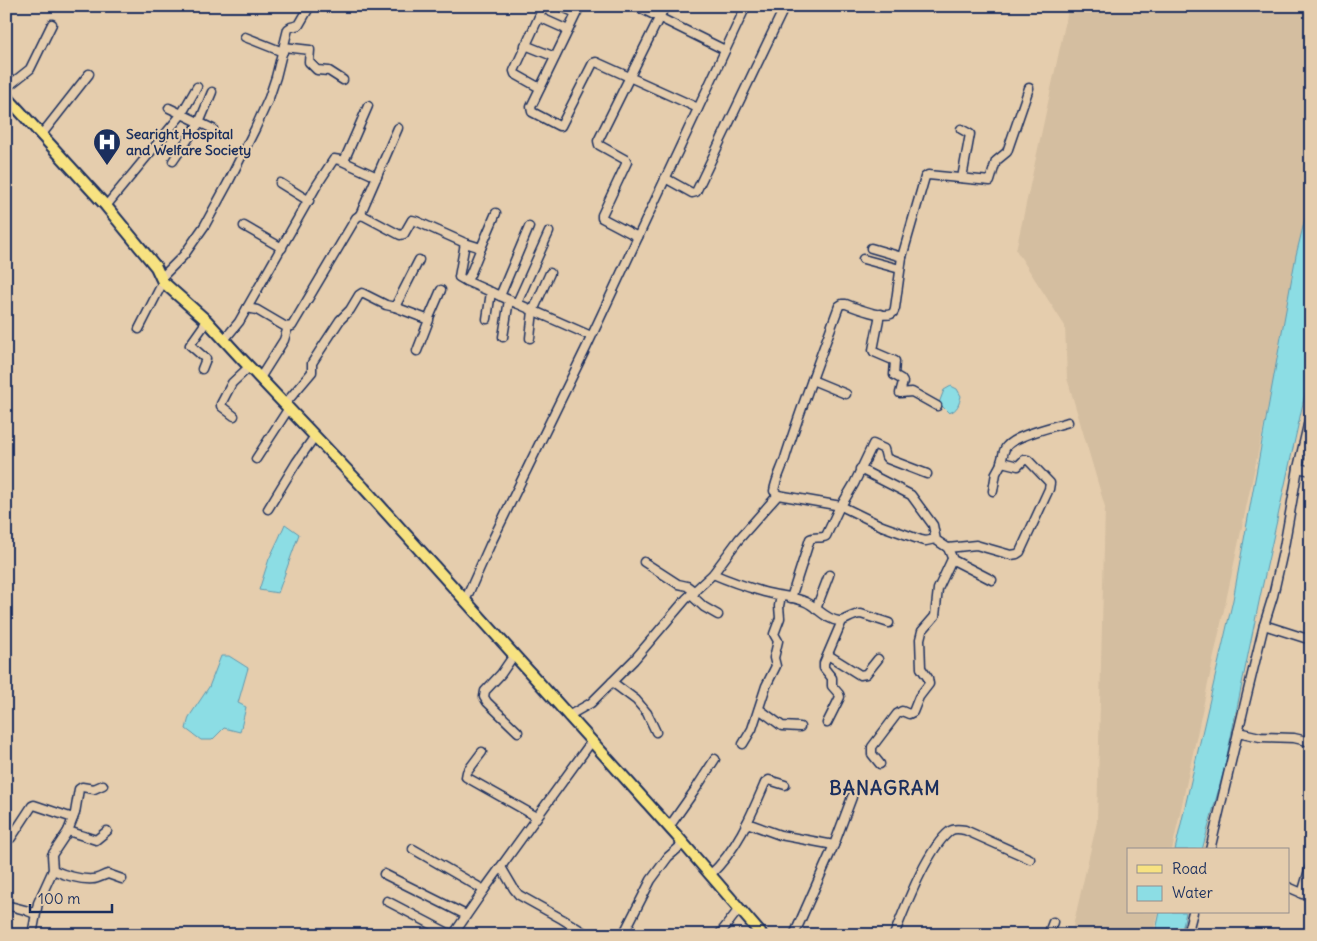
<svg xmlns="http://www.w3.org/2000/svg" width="1317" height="941" font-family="Delius,sans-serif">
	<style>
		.built { fill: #d4bea0 }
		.water { fill: #8cdde4; stroke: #5f97ae }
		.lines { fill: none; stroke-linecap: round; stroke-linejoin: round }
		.minor-casing { stroke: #1b2f5e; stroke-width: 11 }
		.major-casing { stroke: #1b2f5e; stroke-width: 14 }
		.minor { stroke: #e5cdad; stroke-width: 8 }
		.major { stroke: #f7e281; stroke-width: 10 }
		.labels { text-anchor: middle; stroke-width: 4; stroke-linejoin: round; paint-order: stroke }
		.poi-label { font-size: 14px; font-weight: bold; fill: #1b2f5e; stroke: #e5cdad; text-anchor: start }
		.district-label { font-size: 19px; font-weight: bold; letter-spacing: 1px; fill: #1b2f5e; stroke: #e5cdad }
	</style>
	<rect width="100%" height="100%" fill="#e5cdad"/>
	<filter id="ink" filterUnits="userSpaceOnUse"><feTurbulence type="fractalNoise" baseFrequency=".02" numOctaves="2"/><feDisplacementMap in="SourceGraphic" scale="10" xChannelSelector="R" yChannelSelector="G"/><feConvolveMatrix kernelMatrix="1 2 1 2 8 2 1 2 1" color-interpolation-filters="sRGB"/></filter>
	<g filter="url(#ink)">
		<!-- built -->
		<path class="built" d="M 1069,6 L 1311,6 L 1311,208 L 1172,850 L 1128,850 L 1128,912 L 1158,912 L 1153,935 L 1071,935 L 1097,822 L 1105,507 L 1067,378 L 1065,326 L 1016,250 Z"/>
		<!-- water -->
		<g class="water">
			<path d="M 1311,195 L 1311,367 L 1260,597 L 1224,770 L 1202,850 L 1175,850 L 1233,600 L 1296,255 Z"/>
			<path d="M 951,386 L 957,389 L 961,396 C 959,404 958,410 949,413 L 939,403 L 944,390 Z"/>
			<path d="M 285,524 L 299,534 L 278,593 L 259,590 L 269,559 L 279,538 Z"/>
			<path d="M 221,656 L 229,656 L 248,668 L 238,703 L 246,707 L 240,732 L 224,728 L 212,740 L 201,740 L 186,729 L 189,717 L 209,687 Z"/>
			<path d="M 1160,912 L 1186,912 L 1181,935 L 1155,935 Z"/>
		</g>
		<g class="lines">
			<!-- minor casing -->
			<g class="minor-casing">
				<g id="minor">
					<path d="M 560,6 L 576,13"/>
					<path d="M 580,6 L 531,107 L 532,112 L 559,126 L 561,126 L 593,63 L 596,62 L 698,108"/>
					<path d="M 636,6 L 725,50"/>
					<path d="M 539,17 L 568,30"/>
					<path d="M 245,37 L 283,52"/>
					<path d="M 525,45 L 555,57"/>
					<path d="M 284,47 L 310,50 L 309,62 L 317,70 L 329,71 L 343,80"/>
					<path d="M 6,88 L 30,69 L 52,24"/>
					<path d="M 540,88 L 515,74 L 514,71 L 544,6"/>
					<path d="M 169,108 L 213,129"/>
					<path d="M 961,129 L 970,134 L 962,178"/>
					<path d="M 42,134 L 89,74"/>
					<path d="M 173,161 L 199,123 L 212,92"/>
					<path d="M 344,161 L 368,106"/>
					<path d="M 665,178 L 692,193 L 696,192 L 785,6"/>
					<path d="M 280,183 L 309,201"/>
					<path d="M 106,206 L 181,115 L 197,87"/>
					<path d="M 360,215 L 398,128"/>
					<path d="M 244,226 L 282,248"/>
					<path d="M 638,237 L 602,218 L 602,215 L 627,162 L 626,160 L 599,145 L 598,141 L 665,6"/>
					<path d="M 465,243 L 459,277 L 466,281"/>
					<path d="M 481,248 L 470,275 L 466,281 L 591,336"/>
					<path d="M 871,248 L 902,257"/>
					<path d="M 863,259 L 900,269"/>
					<path d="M 162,277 L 184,255 L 205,225 L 228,183 L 255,129 L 269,98 L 276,77 L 288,29 L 291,27 L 299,25 L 310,6"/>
					<path d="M 500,296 L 529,227"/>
					<path d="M 517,303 L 549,232"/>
					<path d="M 395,307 L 429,320 L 417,351"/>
					<path d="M 247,308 L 317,185 L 334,159 L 340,160 L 377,177"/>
					<path d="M 880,314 L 873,350 L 874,352 L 895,361 L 894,375 L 901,379 L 903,382 L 900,393 L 912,392 L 937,406"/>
					<path d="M 487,319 L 491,292"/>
					<path d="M 428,320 L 441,290"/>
					<path d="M 139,329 L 163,282"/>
					<path d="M 503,337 L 509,300"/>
					<path d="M 530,338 L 533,311 L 550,273"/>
					<path d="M 224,340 L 239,322 L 247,308 L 257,310 L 286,327 L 292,326 L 356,218 L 360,215 L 364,216 L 400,235 L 404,234 L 412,220 L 416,221 L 465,243 L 481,248 L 496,213"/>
					<path d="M 202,369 L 206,359 L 190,345 L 207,321"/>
					<path d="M 260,378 L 284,340 L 288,327"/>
					<path d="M 812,380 L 846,394"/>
					<path d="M 285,404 L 312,372 L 312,363 L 319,352 L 340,320 L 350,310 L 359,295 L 362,293 L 386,305 L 395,307 L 419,260"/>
					<path d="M 234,416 L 221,406 L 221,404 L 232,383 L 249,367"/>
					<path d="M 256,459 L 289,408"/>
					<path d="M 1001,462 C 1003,457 1003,451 1006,447 C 1015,435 1053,427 1068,422"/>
					<path d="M 1298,468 L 1311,471"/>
					<path d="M 860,469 L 911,495 L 933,525 L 936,540 L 948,548 L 953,560 L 992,580"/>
					<path d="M 778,495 L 774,491 C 776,478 783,467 786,455 C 802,405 821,355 839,306 L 842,304 L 846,304 C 856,308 882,318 891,314 C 894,313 894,311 895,308 L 902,257 L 925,177 L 928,175 L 990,181 L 996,161 L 1007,152 L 1029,88"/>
					<path d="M 841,506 L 882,526 L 921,540 L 926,541 L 935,539"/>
					<path d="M 268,509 L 296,463 L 315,436"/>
					<path d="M 948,548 L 976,545 L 1011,555 L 1017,554 L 1020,552 L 1049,489 L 1050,483 L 1028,460 L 1024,460 L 1018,466 L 1002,462 L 996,473 L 993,491"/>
					<path d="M 644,562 L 678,584 L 687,586 L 695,592"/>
					<path d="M 713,574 C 729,581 747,587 764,592 C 778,596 793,596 806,602 C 817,607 826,620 839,621 C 844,622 852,614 861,614 L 889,623"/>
					<path d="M 691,595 L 704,607 L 718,615"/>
					<path d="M 791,598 L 810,539 C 815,536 821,539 826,536 L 840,506"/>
					<path d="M 465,601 L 490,545 L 587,346 L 746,6"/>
					<path d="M 816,609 L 829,575"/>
					<path d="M 1264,625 L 1311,640"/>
					<path d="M 514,655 L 501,674 L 485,691 L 484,697 L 487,702 L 518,732"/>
					<path d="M 828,655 L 860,675 L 866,674 L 878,659"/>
					<path d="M 612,682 L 636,700 L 647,713 L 656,732"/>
					<path d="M 759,709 L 782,726 L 800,727"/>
					<path d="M 568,716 L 591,703 L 634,660 L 686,599 L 713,574 L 739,539 L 778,495 L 841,506 L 854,484 L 873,444 L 884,449 L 886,457 L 888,459 L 927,474"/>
					<path d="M 827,723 L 840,697 L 839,694 L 832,686 L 832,678 L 824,668 L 824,663 L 842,621"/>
					<path d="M 1238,732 L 1260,737 L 1294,738 L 1311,742"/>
					<path d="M 743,744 L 752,729 L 766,686 L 776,666 L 774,658 L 778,641 L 774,634 L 780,618 L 779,606 L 781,596"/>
					<path d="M 482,752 L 467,772 L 466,777 L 537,817"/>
					<path d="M 880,764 L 872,754 L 872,747 L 897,714 L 902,711 L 909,714 L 913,712 L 919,697 L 929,684 L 928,678 L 921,668 L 920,639 L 922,631 L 935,616 L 938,589 L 952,559"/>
					<path d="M 747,823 L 780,835 L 834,845"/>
					<path d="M 669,827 L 695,790 L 715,759"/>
					<path d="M 68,831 L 96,840 L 107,831"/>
					<path d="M 11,838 L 32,806 L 34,805 L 73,818"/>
					<path d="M 413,849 L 484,890"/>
					<path d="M 1210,850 L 1245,703 L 1264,625 L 1273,596 L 1284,547 L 1298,468 L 1311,412"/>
					<path d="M 501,867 L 514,889 L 519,895 L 562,919 L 588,935"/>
					<path d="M 53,870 C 64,875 81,880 93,879 C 98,879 103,875 108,874 L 122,879"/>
					<path d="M 384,874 L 466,915"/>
					<path d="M 710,875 C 737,850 751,816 765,783 L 769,780 L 785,785"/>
					<path d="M 1288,887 L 1311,897"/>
					<path d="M 1302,894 L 1311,863"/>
					<path d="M 387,901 L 452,935"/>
					<path d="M 6,905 L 25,910 L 35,914"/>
					<path d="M 32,935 L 38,903 L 53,870 L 52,855 L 68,831 L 75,813 L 79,789 L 82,787 L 94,789 L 103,785"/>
					<path d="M 453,935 L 484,890 L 592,741"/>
					<path d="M 623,935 L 651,880 L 668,857 L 683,844"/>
					<path d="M 719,935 L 739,909"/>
					<path d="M 794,935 L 834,845 L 852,797"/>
					<path d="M 894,935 C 905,908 927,849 950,831 C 954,828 960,829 965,830 L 1030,859"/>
					<path d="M 1048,935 L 1053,922"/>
					<path d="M 1187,935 L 1193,912"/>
				</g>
			</g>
			<!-- major casing -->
			<g class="major-casing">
				<path id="major" d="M 6,96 L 106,206 L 156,267 L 163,282 L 207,321 L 239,356 L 364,488 L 677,836 L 762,935"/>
			</g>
			<!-- minor -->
			<use href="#minor" class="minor"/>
			<!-- major -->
			<use href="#major" class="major"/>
		</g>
	</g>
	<!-- icons -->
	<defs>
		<g id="hospital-pin" transform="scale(1.4375)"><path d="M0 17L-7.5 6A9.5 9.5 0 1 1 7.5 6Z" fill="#1b2f5e" stroke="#e5cdad"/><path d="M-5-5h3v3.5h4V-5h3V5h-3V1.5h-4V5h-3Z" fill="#fff"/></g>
	</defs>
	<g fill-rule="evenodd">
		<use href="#hospital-pin" x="107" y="142"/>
	</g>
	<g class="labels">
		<!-- poi labels -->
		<g class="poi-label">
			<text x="126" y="139">Searight Hospital<tspan x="126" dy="16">and Welfare Society</tspan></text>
		</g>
		<!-- district labels -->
		<g class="district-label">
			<text x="885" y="795">BANAGRAM</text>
		</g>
	</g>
	<!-- margin -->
	<rect width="1317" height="941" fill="none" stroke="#e5cdad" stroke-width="25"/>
	<rect x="12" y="12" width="1292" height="916" fill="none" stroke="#1b2f5e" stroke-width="2" filter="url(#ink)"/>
	<!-- legend -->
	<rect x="1127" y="848" width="162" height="65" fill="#e5cdad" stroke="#948e8d"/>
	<rect x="1137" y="865" width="25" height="8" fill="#f7e281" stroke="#948e8d"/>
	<text x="1172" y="874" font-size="15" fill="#1b2f5e">Road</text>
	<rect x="1137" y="886" width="25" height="15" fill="#8cdde4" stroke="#948e8d"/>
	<text x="1172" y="898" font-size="15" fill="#1b2f5e">Water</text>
	<!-- scale -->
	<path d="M30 904v8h82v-8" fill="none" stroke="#1b2f5e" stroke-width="2.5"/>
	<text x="38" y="904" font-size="15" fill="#1b2f5e" stroke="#e5cdad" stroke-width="4" paint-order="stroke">100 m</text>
</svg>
